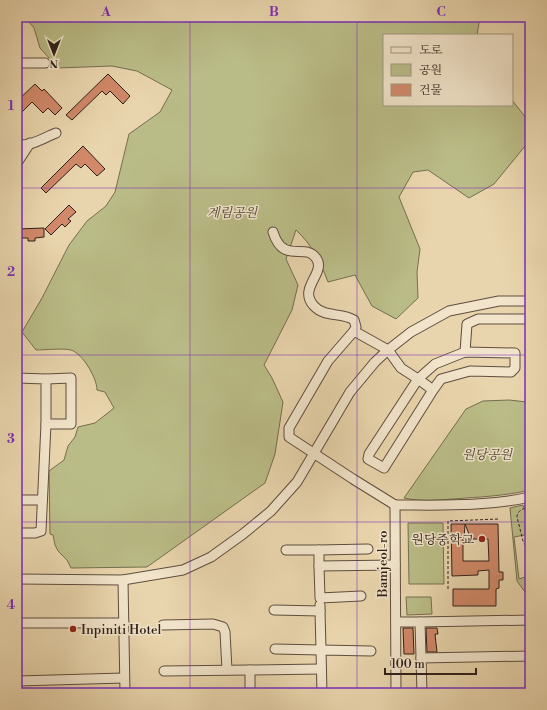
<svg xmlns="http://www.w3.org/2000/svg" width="547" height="710" font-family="'Libre Bodoni','Noto Serif KR',serif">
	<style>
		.green { fill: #babc87; stroke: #746e50 }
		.building { fill: #d18969; stroke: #2f201a }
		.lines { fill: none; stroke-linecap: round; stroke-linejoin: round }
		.minor-casing { stroke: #5e4d3f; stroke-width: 11 }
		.path { stroke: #2f201a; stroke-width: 1; stroke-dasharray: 3 2; stroke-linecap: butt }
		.minor { stroke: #f1e4ca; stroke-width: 9 }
		.grid { fill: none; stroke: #7b2cbf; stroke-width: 1; stroke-opacity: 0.55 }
		.poi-dot { fill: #8f2418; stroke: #f1e4ca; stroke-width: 1.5 }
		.labels { text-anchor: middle; stroke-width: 3; stroke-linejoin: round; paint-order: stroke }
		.park-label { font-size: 13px; font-style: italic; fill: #524735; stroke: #f1e4ca }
		.poi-label { font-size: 13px; fill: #2f201a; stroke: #f1e4ca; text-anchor: end }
		.street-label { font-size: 13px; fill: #2f201a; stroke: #f1e4ca }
		.neatline { fill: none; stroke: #7b2cbf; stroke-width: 1.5 }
		.grid-label { font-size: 13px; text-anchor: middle; font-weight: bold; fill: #7b2cbf }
	</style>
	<rect width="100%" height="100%" fill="#e9d5ad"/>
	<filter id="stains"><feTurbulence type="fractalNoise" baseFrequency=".005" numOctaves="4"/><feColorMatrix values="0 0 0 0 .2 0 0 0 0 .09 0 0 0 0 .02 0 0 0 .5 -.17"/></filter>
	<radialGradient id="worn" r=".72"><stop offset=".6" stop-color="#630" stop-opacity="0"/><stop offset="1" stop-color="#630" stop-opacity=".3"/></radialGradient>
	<!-- green -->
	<g class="green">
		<path d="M 25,17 L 475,17 L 479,23 L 477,35 L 384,35 L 384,105 L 512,105 L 512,100 L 530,123 L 530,140 L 494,184 L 469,198 L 428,170 L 413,172 L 399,197 L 420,249 L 417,272 L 418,298 L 396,319 L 372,306 L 355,275 L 328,282 C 320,261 312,245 296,230 L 286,259 L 298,285 L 292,310 L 264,365 L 272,378 L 283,402 L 275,454 L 265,483 L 147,567 L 71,568 L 67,560 L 58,551 L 55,545 L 53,535 L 50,534 L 49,471 L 64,460 L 68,446 L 75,437 L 78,427 L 95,423 L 114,408 L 105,392 L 97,390 C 97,378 83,354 71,350 C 64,348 44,350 36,350 L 22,332 L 42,298 L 69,245 L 87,221 L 106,206 L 115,192 L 129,134 L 160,112 L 172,90 L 137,71 L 112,66 L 58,68 L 40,48 L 34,28 Z"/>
		<path d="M 509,400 L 527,402 L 530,404 L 530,490 C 505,496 479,497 453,499 C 437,500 421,502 404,498 L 466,409 L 483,401 Z"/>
		<path d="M 523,505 L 530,524 L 530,534 L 514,537 L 519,579 L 525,577 L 530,584 L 530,599 L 517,581 L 510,508 Z"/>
		<path d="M 408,523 L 443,523 L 444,584 L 409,584 Z"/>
		<path d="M 406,597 L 431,597 L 432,614 L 407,615 Z"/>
	</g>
	<!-- building -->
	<g class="building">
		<path d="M 108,74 L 130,96 L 123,104 L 110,91 L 106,95 L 102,91 L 72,120 L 66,115 Z"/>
		<path d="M 35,84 L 42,91 L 44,89 L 62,108 L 55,115 L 48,108 L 43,113 L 32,102 L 21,113 L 17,108 L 17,101 Z"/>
		<path d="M 83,146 L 105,169 L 97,176 L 85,164 L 81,168 L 76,164 L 46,193 L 41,188 Z"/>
		<path d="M 69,205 L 76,212 L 68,219 L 71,221 L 65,227 L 62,224 L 51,235 L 45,229 Z"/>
		<path d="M 44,228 L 44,237 L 35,238 L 35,241 L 28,241 L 28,238 L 17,238 L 17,229 Z"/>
		<path d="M 451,524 L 465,524 L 464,539 L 463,539 L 463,561 L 489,561 L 488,539 L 471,539 L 465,524 L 498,524 L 499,572 L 503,572 L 503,580 L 499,580 L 499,588 L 496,589 L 496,606 L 453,606 L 453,589 L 489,589 L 489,570 L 478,571 L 478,575 L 452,576 Z"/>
		<path d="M 403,628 L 413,628 L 414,654 L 404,654 Z"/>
		<path d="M 426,628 L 437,628 L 438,634 L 435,634 L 437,652 L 427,652 Z"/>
	</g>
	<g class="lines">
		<!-- minor casing -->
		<g class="minor-casing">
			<g id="minor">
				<path d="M 17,63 L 45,63"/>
				<path d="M 17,144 C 29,148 45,137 56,133"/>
				<path d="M 17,163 L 30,143"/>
				<path d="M 273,232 C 283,265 305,242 316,258 C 327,273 297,288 314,306 C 325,318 341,312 354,320 L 356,327 L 354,331"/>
				<path d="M 465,352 L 467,324 L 478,319 L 530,319"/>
				<path d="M 17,378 L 46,379 L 46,424 L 41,531 L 35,533 L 17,533"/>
				<path d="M 46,424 L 71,424 L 71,378 L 46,379"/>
				<path d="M 17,500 L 42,500"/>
				<path d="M 395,505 L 353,479 L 289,437 L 289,428 L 328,361 L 354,331 L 388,350 L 401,368 L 418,379 L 369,454 L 368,459 L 384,468 L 433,390 L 418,379 L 435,364 L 465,352 L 515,353 L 515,368 L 511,372 L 470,371 L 441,379 L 433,390"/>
				<path d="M 395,505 L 396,693"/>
				<path d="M 395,505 C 440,505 486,507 530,497"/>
				<path d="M 286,550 L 319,550 L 319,566 L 395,565"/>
				<path d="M 319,550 L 368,549"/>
				<path d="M 319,566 L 320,598 L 361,596"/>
				<path d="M 17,579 L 123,580 L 183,570 L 211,557 L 243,534 L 271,511 L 297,482 L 350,392 L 375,362 L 388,350 L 411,332 L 449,311 L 499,301 L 530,301"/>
				<path d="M 123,580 L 125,693"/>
				<path d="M 274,610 L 320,611 L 320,605"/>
				<path d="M 396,622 L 420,622"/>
				<path d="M 17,623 L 124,623"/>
				<path d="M 163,625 L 213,624 L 223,627 L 225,632 L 227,670"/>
				<path d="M 275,649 L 321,650 L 320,611"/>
				<path d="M 421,658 L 530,656"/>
				<path d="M 164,671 L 250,670"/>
				<path d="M 17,681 L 124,678"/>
				<path d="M 250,693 L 250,670 L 321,669"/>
				<path d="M 322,693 L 321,650 L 371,651"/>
				<path d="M 422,693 L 420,622 L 530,620"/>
			</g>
		</g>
		<!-- path -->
		<g class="path">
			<path d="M 525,505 L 530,522"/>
			<path d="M 525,508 C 521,510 517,512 517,517 L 523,541 L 529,552"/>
			<path d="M 448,589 L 448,521 L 499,519"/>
		</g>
		<!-- minor -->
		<use href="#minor" class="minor"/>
	</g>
	<!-- grid -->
	<path class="grid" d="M 190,17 L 190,693M 357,17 L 357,693M 17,188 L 530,188M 17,355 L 530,355M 17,522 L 530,522"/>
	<!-- markers -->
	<g class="poi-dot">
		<circle cx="482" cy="539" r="4"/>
		<circle cx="73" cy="629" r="4"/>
	</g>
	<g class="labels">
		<!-- park labels -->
		<g class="park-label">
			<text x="232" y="217">계림공원</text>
			<text x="487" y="459">원당공원</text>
		</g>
		<!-- poi labels -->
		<g class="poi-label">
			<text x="474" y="544">원당중학교</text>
			<text x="81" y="634" text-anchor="start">Inpiniti Hotel</text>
		</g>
		<!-- street labels -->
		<g class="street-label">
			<text transform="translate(382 564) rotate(-90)" y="5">Bamjeol-ro</text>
		</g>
	</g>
	<!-- margin -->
	<rect width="547" height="710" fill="none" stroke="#e9d5ad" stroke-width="44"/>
	<!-- legend -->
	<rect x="383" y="34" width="130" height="72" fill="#f1e4ca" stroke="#a39684"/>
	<rect x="391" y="47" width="20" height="6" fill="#f1e4ca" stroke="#a39684"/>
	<text x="419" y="54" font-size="12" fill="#2f201a">도로</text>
	<rect x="391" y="64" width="20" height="12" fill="#babc87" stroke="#a39684"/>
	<text x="419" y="74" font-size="12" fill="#2f201a">공원</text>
	<rect x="391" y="84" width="20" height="12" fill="#d18969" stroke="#a39684"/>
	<text x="419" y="94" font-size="12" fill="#2f201a">건물</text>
	<!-- north arrow -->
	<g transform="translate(54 54) rotate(180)" stroke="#f1e4ca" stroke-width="3" paint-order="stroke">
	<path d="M0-3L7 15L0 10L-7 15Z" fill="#2f201a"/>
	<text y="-6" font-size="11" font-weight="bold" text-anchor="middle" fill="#2f201a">N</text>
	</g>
	<!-- scale -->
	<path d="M385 668v6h91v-6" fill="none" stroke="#2f201a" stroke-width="2"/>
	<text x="391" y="668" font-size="12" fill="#2f201a" stroke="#f1e4ca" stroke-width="3" paint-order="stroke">100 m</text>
	<rect x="22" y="22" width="503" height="666" class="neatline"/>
	<g class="grid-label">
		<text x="106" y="16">A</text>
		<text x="274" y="16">B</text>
		<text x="441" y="16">C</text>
		<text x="11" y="110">1</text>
		<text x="11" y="276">2</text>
		<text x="11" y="443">3</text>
		<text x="11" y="609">4</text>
	</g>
	<rect width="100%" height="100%" filter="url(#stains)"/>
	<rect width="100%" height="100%" fill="url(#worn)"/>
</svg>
